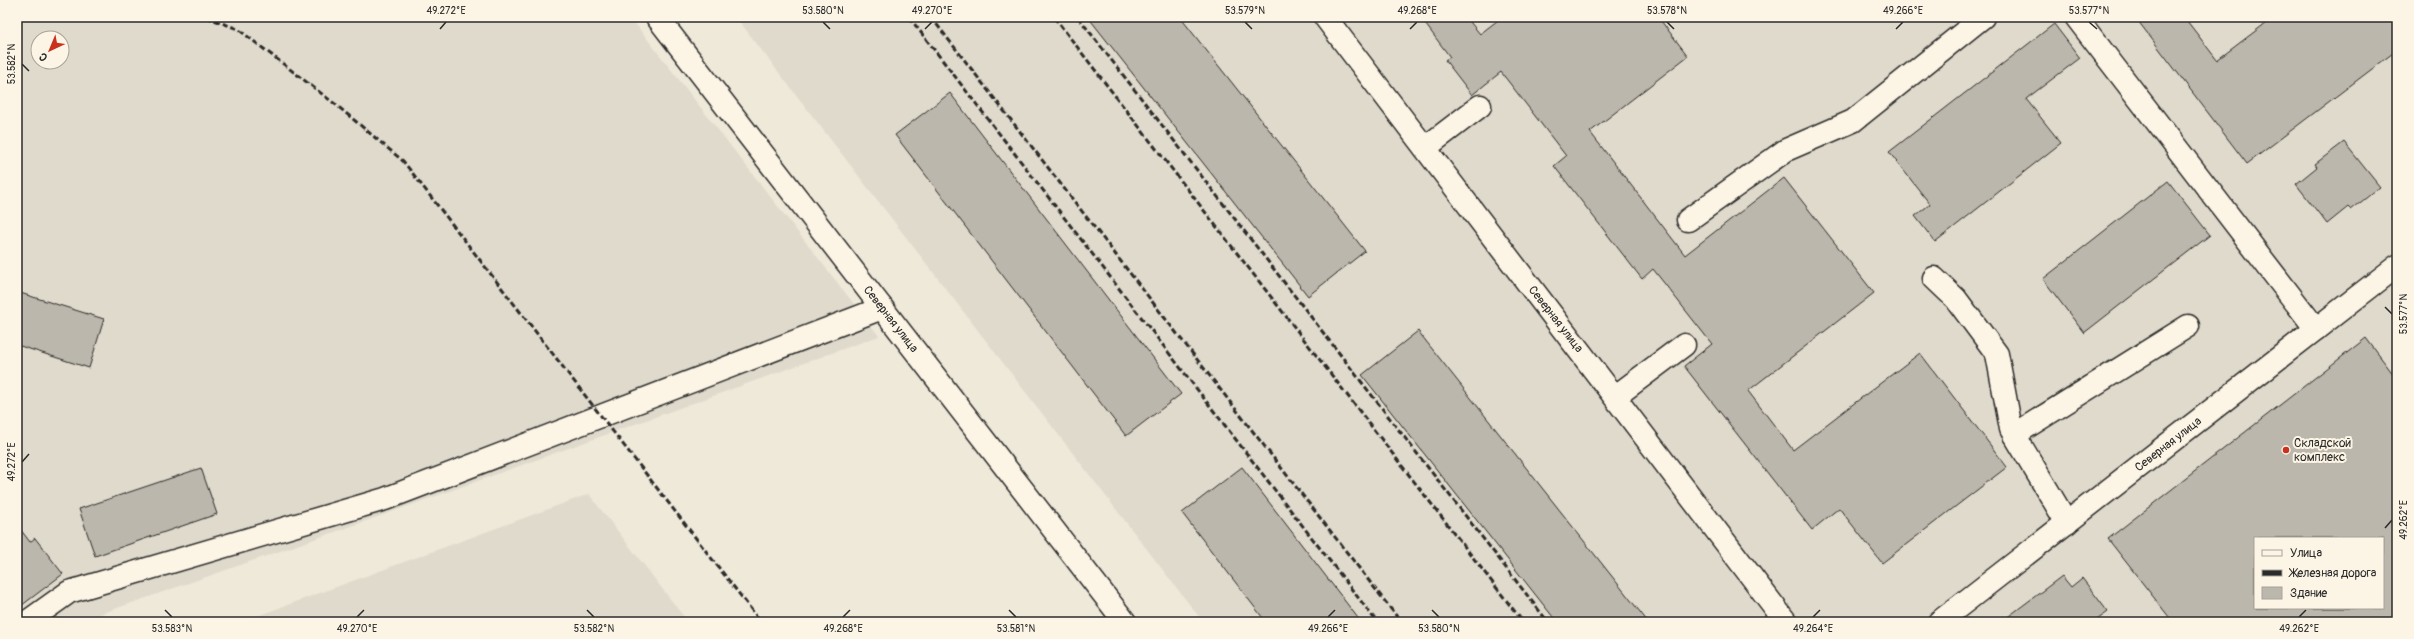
<svg xmlns="http://www.w3.org/2000/svg" width="2414" height="639" font-family="Pangolin,sans-serif">
	<style>
		.built { fill: #e0dacc; fill-rule: evenodd }
		.building { fill: #bcb7ac; stroke: #2b2b2b; fill-rule: evenodd }
		.lines { fill: none; stroke-linecap: round; stroke-linejoin: round }
		.minor-casing { stroke: #2b2b2b; stroke-width: 25 }
		.major-casing { stroke: #2b2b2b; stroke-width: 25 }
		.minor { stroke: #fcf5e5; stroke-width: 22 }
		.major { stroke: #fcf5e5; stroke-width: 22 }
		.rail { stroke: #2b2b2b; stroke-width: 3; stroke-dasharray: 6 3; stroke-linecap: butt }
		.ticks { fill: none; stroke: #2b2b2b; stroke-width: 1.5 }
		.poi-dot { fill: #c8321e; stroke: #fcf5e5; stroke-width: 1.5 }
		.labels { text-anchor: middle; stroke-width: 4; stroke-linejoin: round; paint-order: stroke }
		.street-label { font-size: 12px; fill: #2b2b2b; stroke: #fcf5e5 }
		.poi-label { font-size: 12px; fill: #2b2b2b; stroke: #fcf5e5; text-anchor: start }
		.neatline { fill: none; stroke: #2b2b2b; stroke-width: 1.5 }
		.ticks-label { font-size: 10px; text-anchor: middle; fill: #2b2b2b }
	</style>
	<rect width="100%" height="100%" fill="#efe9da"/>
	<filter id="ink" filterUnits="userSpaceOnUse"><feTurbulence type="fractalNoise" baseFrequency=".025" numOctaves="2"/><feDisplacementMap in="SourceGraphic" scale="8" xChannelSelector="R" yChannelSelector="G"/><feConvolveMatrix kernelMatrix="1 2 1 2 8 2 1 2 1" color-interpolation-filters="sRGB"/></filter>
	<g filter="url(#ink)">
		<!-- built -->
		<g class="built">
			<path d="M 17,17 L 630,17 L 879,336 L 400,509 L 103,613 L 90,622 L 17,622 ZM 38,38 L 62,38 L 62,62 L 38,62 Z"/>
			<path d="M 736,17 L 2397,17 L 2397,622 L 1203,622 ZM 2255,538 L 2383,538 L 2383,608 L 2255,608 Z"/>
			<path d="M 589,494 L 688,622 L 241,622 Z"/>
		</g>
		<!-- building -->
		<g class="building">
			<path d="M 1088,17 L 1180,17 L 1365,251 L 1308,296 Z"/>
			<path d="M 1420,17 L 1466,17 L 1480,34 L 1502,17 L 1658,17 L 1688,56 L 1590,132 L 1685,255 L 1784,178 L 1874,293 L 1748,391 L 1793,450 L 1920,353 L 2007,467 L 1882,563 L 1839,508 L 1812,530 L 1684,366 L 1712,344 L 1653,269 L 1642,279 L 1554,166 L 1566,156 L 1501,72 L 1472,95 L 1445,60 L 1450,57 Z"/>
			<path d="M 2135,17 L 2184,17 L 2217,60 L 2274,17 L 2397,17 L 2397,50 L 2247,164 Z"/>
			<path d="M 2054,24 L 2080,58 L 2026,99 L 2061,143 L 1935,242 L 1915,216 L 1930,204 L 1889,152 Z"/>
			<path d="M 950,93 L 1181,394 L 1126,436 L 895,135 Z"/>
			<path d="M 2344,142 L 2380,187 L 2351,210 L 2348,207 L 2327,224 L 2296,184 L 2317,167 L 2315,164 Z"/>
			<path d="M 2168,181 L 2210,235 L 2084,333 L 2043,279 Z"/>
			<path d="M 17,292 L 104,319 L 89,368 L 17,345 Z"/>
			<path d="M 1418,331 L 1648,622 L 1557,622 L 1362,375 Z"/>
			<path d="M 2366,338 L 2397,379 L 2397,616 L 2389,622 L 2173,622 L 2108,539 ZM 2255,538 L 2383,538 L 2383,608 L 2255,608 Z"/>
			<path d="M 1242,467 L 1361,622 L 1266,622 L 1182,513 Z"/>
			<path d="M 201,468 L 217,514 L 95,556 L 79,509 Z"/>
			<path d="M 17,525 L 30,542 L 35,538 L 63,574 L 17,609 Z"/>
			<path d="M 2062,576 L 2071,587 L 2082,578 L 2108,612 L 2094,622 L 2001,622 Z"/>
		</g>
		<g class="lines">
			<!-- minor casing -->
			<g class="minor-casing">
				<g id="minor">
					<path d="M 1325,17 L 1786,622"/>
					<path d="M 2076,17 L 2316,329"/>
					<path d="M 1425,148 L 1480,106"/>
					<path d="M 1688,220 L 1786,150 L 1853,121 L 1983,17"/>
					<path d="M 1934,278 L 1956,299 L 1997,354 L 2011,429 L 2067,523"/>
					<path d="M 1616,396 L 1684,345"/>
					<path d="M 2014,435 L 2188,326"/>
					<path d="M 27,622 L 69,592 L 385,499 L 882,308"/>
					<path d="M 1939,622 L 2397,266"/>
				</g>
			</g>
			<!-- major casing -->
			<g class="major-casing">
				<path id="major" d="M 657,17 L 1125,622"/>
			</g>
			<!-- minor -->
			<use href="#minor" class="minor"/>
			<!-- major -->
			<use href="#major" class="major"/>
			<!-- rail -->
			<g class="rail">
				<path d="M 206,17 L 238,29 L 335,104 L 403,161 L 761,622"/>
				<path d="M 909,17 L 1377,622"/>
				<path d="M 931,17 L 1401,622"/>
				<path d="M 1054,17 L 1523,622"/>
				<path d="M 1078,17 L 1548,622"/>
			</g>
		</g>
	</g>
	<!-- ticks -->
	<path class="ticks" d="M 823,22 L 830,29M 1245,22 L 1252,29M 1667,22 L 1674,29M 2089,22 L 2097,29M 440,29 L 446,22M 925,29 L 932,22M 1410,29 L 1417,22M 1896,29 L 1903,22M 22,64 L 29,71M 2385,307 L 2392,314M 22,462 L 29,454M 2385,528 L 2392,520M 165,610 L 172,617M 587,610 L 594,617M 1009,610 L 1016,617M 1432,610 L 1439,617M 357,617 L 364,610M 843,617 L 850,610M 1328,617 L 1335,610M 1813,617 L 1820,610M 2299,617 L 2306,610"/>
	<!-- markers -->
	<circle class="poi-dot" cx="2286" cy="450" r="4"/>
	<g class="labels">
		<!-- street labels -->
		<g class="street-label">
			<text transform="translate(891 319) rotate(52)" y="4">Северная улица</text>
			<text transform="translate(1556 319) rotate(52)" y="4">Северная улица</text>
			<text transform="translate(2168 444) rotate(-38)" y="4">Северная улица</text>
		</g>
		<!-- poi labels -->
		<g class="poi-label">
			<text x="2294" y="447">Складской<tspan x="2294" dy="14">комплекс</tspan></text>
		</g>
	</g>
	<!-- margin -->
	<rect width="2414" height="639" fill="none" stroke="#fcf5e5" stroke-width="44"/>
	<!-- legend -->
	<rect x="2254" y="537" width="130" height="72" fill="#fcf5e5" stroke="#a8a49b"/>
	<rect x="2262" y="550" width="20" height="6" fill="#fcf5e5" stroke="#a8a49b"/>
	<text x="2290" y="557" font-size="12" fill="#2b2b2b">Улица</text>
	<rect x="2262" y="570" width="20" height="6" fill="#2b2b2b" stroke="#a8a49b"/>
	<text x="2290" y="577" font-size="12" fill="#2b2b2b">Железная дорога</text>
	<rect x="2262" y="587" width="20" height="12" fill="#bcb7ac" stroke="#a8a49b"/>
	<text x="2290" y="597" font-size="12" fill="#2b2b2b">Здание</text>
	<!-- north arrow -->
	<g transform="translate(50 50) rotate(224)"><circle r="19" fill="#fcf5e5" stroke="#a8a49b"/>
	<path d="M0-3L7 15L0 10L-7 15Z" fill="#c8321e"/>
	<text y="-6" font-size="11" font-weight="bold" text-anchor="middle" fill="#2b2b2b">С</text>
	</g>
	<rect x="22" y="22" width="2370" height="595" class="neatline"/>
	<g class="ticks-label">
		<text x="446" y="14">49.272°E</text>
		<text x="823" y="14">53.580°N</text>
		<text x="932" y="14">49.270°E</text>
		<text x="1245" y="14">53.579°N</text>
		<text x="1417" y="14">49.268°E</text>
		<text x="1667" y="14">53.578°N</text>
		<text x="1903" y="14">49.266°E</text>
		<text x="2089" y="14">53.577°N</text>
		<text transform="translate(11 64) rotate(-90)" y="4">53.582°N</text>
		<text transform="translate(2403 314) rotate(-90)" y="4">53.577°N</text>
		<text transform="translate(11 462) rotate(-90)" y="4">49.272°E</text>
		<text transform="translate(2403 520) rotate(-90)" y="4">49.262°E</text>
		<text x="172" y="632">53.583°N</text>
		<text x="357" y="632">49.270°E</text>
		<text x="594" y="632">53.582°N</text>
		<text x="843" y="632">49.268°E</text>
		<text x="1016" y="632">53.581°N</text>
		<text x="1328" y="632">49.266°E</text>
		<text x="1439" y="632">53.580°N</text>
		<text x="1813" y="632">49.264°E</text>
		<text x="2299" y="632">49.262°E</text>
	</g>
</svg>
